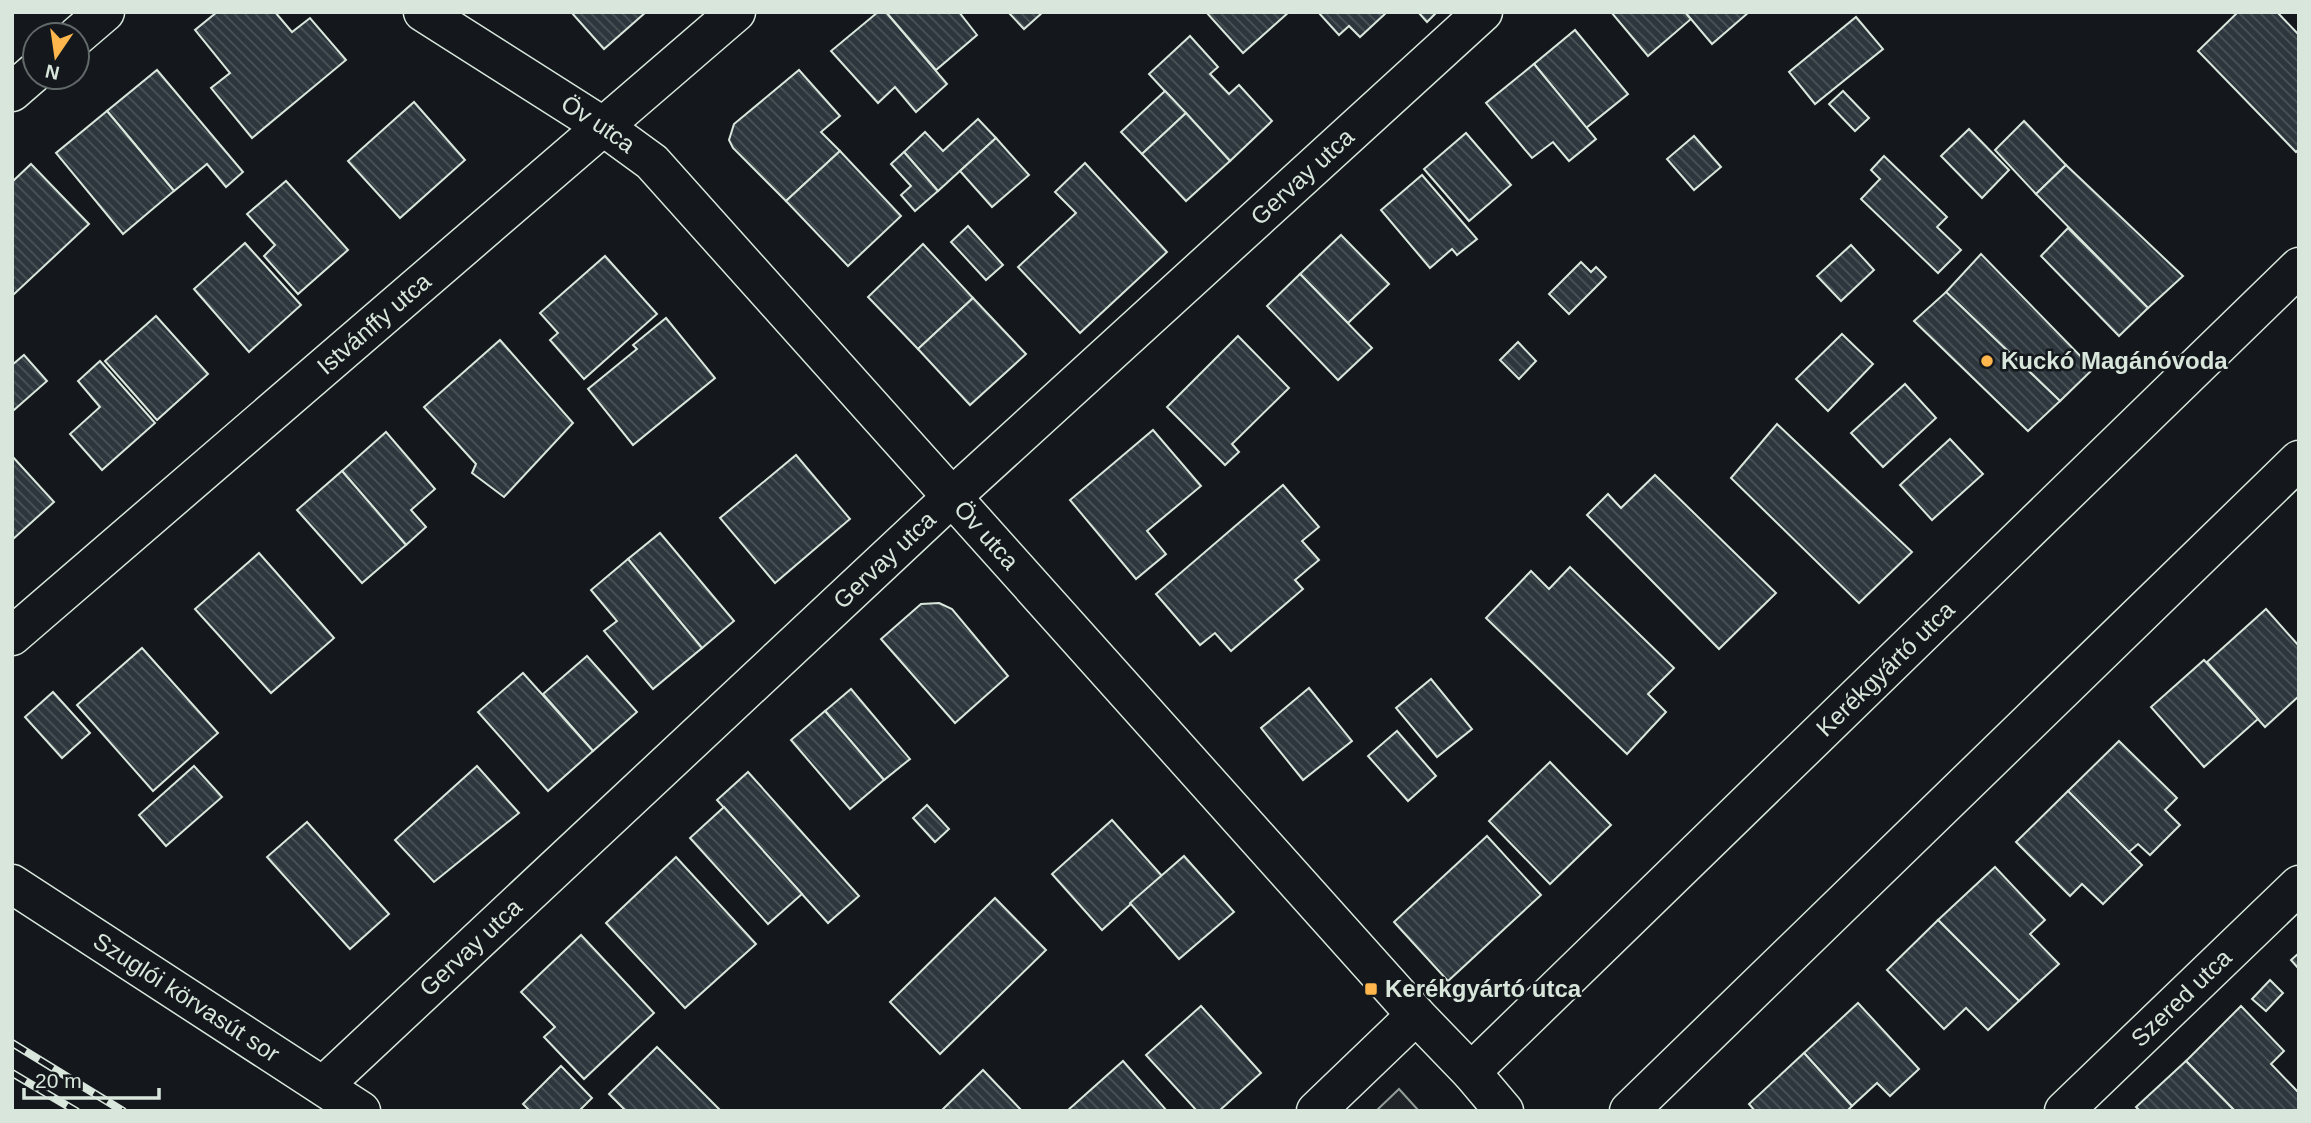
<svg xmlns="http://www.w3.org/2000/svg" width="2311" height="1123" font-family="Arial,sans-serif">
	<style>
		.park { fill: #202428; stroke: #939e99; stroke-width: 2 }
		.building { fill: url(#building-back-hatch); stroke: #d8e6dc; stroke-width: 2 }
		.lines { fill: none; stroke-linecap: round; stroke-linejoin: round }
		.minor-casing { stroke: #d8e6dc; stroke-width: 41 }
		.minor { stroke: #14181c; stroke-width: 38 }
		.rail-casing { stroke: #d8e6dc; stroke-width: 8 }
		.rail { stroke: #14181c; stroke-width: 5; stroke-dasharray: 16; stroke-linecap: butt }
		.poi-dot { fill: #ffb74d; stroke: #14181c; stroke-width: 2.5 }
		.labels { text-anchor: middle; stroke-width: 5; stroke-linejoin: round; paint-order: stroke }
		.street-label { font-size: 24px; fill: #d8e6dc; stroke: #14181c }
		.poi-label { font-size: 24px; font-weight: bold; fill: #d8e6dc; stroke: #14181c; text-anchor: start }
	</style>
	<defs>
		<pattern id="building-back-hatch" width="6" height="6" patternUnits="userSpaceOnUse" patternTransform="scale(1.75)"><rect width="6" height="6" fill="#2c363c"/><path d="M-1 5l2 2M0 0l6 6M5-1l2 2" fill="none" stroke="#4a5358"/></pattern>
	</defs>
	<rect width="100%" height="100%" fill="#14181c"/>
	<!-- park -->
	<path class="park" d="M 1399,1089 L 1419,1111 L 1376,1111 Z"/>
	<!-- building -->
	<g class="building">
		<path d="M 217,12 L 275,12 L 292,32 L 310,18 L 346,60 L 252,138 L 211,88 L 230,73 L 195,30 Z"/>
		<path d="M 571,12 L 646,12 L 604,49 Z"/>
		<path d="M 878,12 L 886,12 L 947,84 L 916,112 L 895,87 L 878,103 L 831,51 Z"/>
		<path d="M 886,12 L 959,12 L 977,35 L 936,70 Z"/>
		<path d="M 1008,12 L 1043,12 L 1024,29 Z"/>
		<path d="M 1206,12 L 1289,12 L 1243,53 Z"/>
		<path d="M 1318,12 L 1387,12 L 1360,37 L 1349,26 L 1339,35 Z"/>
		<path d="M 1418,12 L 1437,12 L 1427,22 Z"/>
		<path d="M 1611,12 L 1685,12 L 1691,19 L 1648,56 Z"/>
		<path d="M 1685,12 L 1749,12 L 1712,44 Z"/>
		<path d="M 2238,12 L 2277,12 L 2299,35 L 2299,149 L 2296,152 L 2198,51 Z"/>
		<path d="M 1856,17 L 1883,49 L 1815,104 L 1789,72 Z"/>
		<path d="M 1575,30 L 1628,94 L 1586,128 L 1534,64 Z"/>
		<path d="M 1190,36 L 1218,67 L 1210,74 L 1229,94 L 1239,85 L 1272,121 L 1230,161 L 1149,74 Z"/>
		<path d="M 1534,64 L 1596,139 L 1569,161 L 1553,142 L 1532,158 L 1486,103 Z"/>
		<path d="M 157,70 L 243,172 L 226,187 L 207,164 L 174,191 L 107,111 Z"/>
		<path d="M 799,70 L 840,116 L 821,132 L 840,151 L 786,201 L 733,148 L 729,140 L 734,124 Z"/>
		<path d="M 1165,91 L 1186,113 L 1142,154 L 1121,132 Z"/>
		<path d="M 1843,91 L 1869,118 L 1855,131 L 1829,104 Z"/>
		<path d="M 414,102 L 465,160 L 400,218 L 348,161 Z"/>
		<path d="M 107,111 L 174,191 L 123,234 L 56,153 Z"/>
		<path d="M 1186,113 L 1230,161 L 1186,201 L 1142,154 Z"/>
		<path d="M 978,119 L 996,138 L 938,191 L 904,152 L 925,132 L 943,151 Z"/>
		<path d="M 2024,121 L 2066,165 L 2036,194 L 1995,150 Z"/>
		<path d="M 1969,129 L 2009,170 L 1982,198 L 1941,156 Z"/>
		<path d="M 1466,133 L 1511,185 L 1469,221 L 1424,169 Z"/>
		<path d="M 1694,136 L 1721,167 L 1694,190 L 1667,159 Z"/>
		<path d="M 996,138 L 1029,175 L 992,207 L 960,171 Z"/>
		<path d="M 840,151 L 901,216 L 848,266 L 786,201 Z"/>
		<path d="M 904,152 L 938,191 L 915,211 L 901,195 L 911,186 L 891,164 Z"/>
		<path d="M 1884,156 L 1947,217 L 1937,227 L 1961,250 L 1938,273 L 1861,199 L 1880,179 L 1871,170 Z"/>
		<path d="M 1085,163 L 1167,252 L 1080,333 L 1018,267 L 1076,213 L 1055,192 Z"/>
		<path d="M 31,164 L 89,224 L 12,296 L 12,182 Z"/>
		<path d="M 2066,165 L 2183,276 L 2148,308 L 2036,194 Z"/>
		<path d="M 1422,175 L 1477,239 L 1457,255 L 1452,249 L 1430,268 L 1381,210 Z"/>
		<path d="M 286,181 L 348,250 L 298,294 L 264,256 L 275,245 L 247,214 Z"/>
		<path d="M 968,226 L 1003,265 L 986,280 L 951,242 Z"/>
		<path d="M 2068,228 L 2148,308 L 2119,336 L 2041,256 Z"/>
		<path d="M 1341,235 L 1389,284 L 1348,323 L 1300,274 Z"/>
		<path d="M 245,243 L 301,305 L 249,352 L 194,289 Z"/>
		<path d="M 923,244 L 973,298 L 918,349 L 868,297 Z"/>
		<path d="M 1851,245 L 1874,270 L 1841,301 L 1817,276 Z"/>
		<path d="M 1981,254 L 2093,369 L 2060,401 L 1946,292 Z"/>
		<path d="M 605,256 L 657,314 L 584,379 L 550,340 L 558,333 L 540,313 Z"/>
		<path d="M 1581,262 L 1591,272 L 1596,267 L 1606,277 L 1569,314 L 1549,294 Z"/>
		<path d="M 1300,274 L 1372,348 L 1338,380 L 1267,306 Z"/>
		<path d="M 1946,292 L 2060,401 L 2028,431 L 1914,321 Z"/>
		<path d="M 973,298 L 1026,354 L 970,405 L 918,349 Z"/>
		<path d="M 156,316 L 208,374 L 157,420 L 105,361 Z"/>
		<path d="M 666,318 L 715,378 L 633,445 L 588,389 L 637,349 L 633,345 Z"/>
		<path d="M 1842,334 L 1873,364 L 1828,411 L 1796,379 Z"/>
		<path d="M 1238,336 L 1289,388 L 1232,444 L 1239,452 L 1225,465 L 1167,407 Z"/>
		<path d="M 500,340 L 573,423 L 504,497 L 472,473 L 476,464 L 424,407 Z"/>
		<path d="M 1518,342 L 1536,361 L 1519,379 L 1500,360 Z"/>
		<path d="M 24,355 L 47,381 L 14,410 L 12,407 L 12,365 Z"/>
		<path d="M 100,361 L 155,423 L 102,470 L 70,434 L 100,407 L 78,381 Z"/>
		<path d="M 1905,384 L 1936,418 L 1883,467 L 1851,433 Z"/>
		<path d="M 1777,424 L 1912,552 L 1859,603 L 1731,478 Z"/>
		<path d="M 1153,430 L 1201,486 L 1147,531 L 1166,554 L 1136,579 L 1070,500 Z"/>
		<path d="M 386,432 L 435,489 L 411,510 L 426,527 L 406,545 L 342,471 Z"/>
		<path d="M 1950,439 L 1983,474 L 1932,520 L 1900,485 Z"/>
		<path d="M 796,455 L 850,519 L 775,583 L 720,518 Z"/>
		<path d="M 12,456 L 54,502 L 12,540 Z"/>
		<path d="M 342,471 L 406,545 L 362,583 L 297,510 Z"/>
		<path d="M 1655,475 L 1776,593 L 1719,649 L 1587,515 L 1608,494 L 1621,508 Z"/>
		<path d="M 1283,485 L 1319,527 L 1302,541 L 1319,560 L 1295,580 L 1303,589 L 1231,651 L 1215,633 L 1200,645 L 1156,594 Z"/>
		<path d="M 660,533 L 734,621 L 702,648 L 628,559 Z"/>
		<path d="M 259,553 L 334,638 L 271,693 L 195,609 Z"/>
		<path d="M 628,559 L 702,648 L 653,689 L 604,631 L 617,621 L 591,590 Z"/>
		<path d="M 1570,567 L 1674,668 L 1648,694 L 1666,712 L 1627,754 L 1486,618 L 1531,571 L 1549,589 Z"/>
		<path d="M 939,603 L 952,609 L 1008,676 L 955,723 L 881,639 L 921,604 Z"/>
		<path d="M 2266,609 L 2299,646 L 2299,696 L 2265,727 L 2207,662 Z"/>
		<path d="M 142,648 L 218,733 L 153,791 L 77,705 Z"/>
		<path d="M 587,656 L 637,712 L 593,751 L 543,694 Z"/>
		<path d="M 2204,660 L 2258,719 L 2204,767 L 2151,707 Z"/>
		<path d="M 523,673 L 593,751 L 548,791 L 478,712 Z"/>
		<path d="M 1431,679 L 1472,729 L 1437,757 L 1396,708 Z"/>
		<path d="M 1309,688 L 1352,741 L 1303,780 L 1261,728 Z"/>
		<path d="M 851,689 L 910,759 L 884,780 L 825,711 Z"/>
		<path d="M 53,692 L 90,733 L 62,758 L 25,717 Z"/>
		<path d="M 825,711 L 884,780 L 850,809 L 791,740 Z"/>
		<path d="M 1397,731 L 1436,776 L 1408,801 L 1368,756 Z"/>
		<path d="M 2119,741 L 2177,798 L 2165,810 L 2180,825 L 2150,855 L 2138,844 L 2129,852 L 2068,791 Z"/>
		<path d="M 1550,762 L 1611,825 L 1550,884 L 1489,821 Z"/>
		<path d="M 194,766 L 222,797 L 166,846 L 139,815 Z"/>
		<path d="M 477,766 L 519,813 L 434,882 L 395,840 Z"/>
		<path d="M 748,772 L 859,896 L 828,923 L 717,800 Z"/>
		<path d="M 2068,791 L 2142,865 L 2103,904 L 2082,884 L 2070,896 L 2016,842 Z"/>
		<path d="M 927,805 L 949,829 L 935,842 L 913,818 Z"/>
		<path d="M 724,807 L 802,894 L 768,924 L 690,838 Z"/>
		<path d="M 1112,820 L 1162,876 L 1102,930 L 1052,874 Z"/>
		<path d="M 307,822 L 389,914 L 350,949 L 267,857 Z"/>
		<path d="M 1487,836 L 1541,895 L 1448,981 L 1394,922 Z"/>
		<path d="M 1184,856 L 1234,912 L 1179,959 L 1130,903 Z"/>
		<path d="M 676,857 L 756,944 L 685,1008 L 606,923 Z"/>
		<path d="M 1995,867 L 2045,920 L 2030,934 L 2059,964 L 2019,1001 L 1938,920 Z"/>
		<path d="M 995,898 L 1046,950 L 940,1054 L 890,1002 Z"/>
		<path d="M 1938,920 L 2019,1001 L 1988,1030 L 1966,1008 L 1944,1029 L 1887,970 Z"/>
		<path d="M 581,935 L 654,1013 L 584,1079 L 544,1037 L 555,1027 L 521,992 Z"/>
		<path d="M 2299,953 L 2299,969 L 2291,960 Z"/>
		<path d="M 2270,980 L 2283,993 L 2266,1011 L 2252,999 Z"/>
		<path d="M 1858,1003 L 1919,1069 L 1890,1096 L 1877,1083 L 1852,1106 L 1804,1053 Z"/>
		<path d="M 1201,1006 L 1261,1073 L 1219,1111 L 1197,1111 L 1146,1055 Z"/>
		<path d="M 2241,1006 L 2284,1051 L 2271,1064 L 2299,1093 L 2299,1111 L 2235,1111 L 2186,1061 Z"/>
		<path d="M 657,1047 L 721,1111 L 626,1111 L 609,1094 Z"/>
		<path d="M 1804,1053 L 1852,1106 L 1847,1111 L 1755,1111 L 1749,1104 Z"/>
		<path d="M 1123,1061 L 1167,1111 L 1067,1111 Z"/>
		<path d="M 2186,1061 L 2235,1111 L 2140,1111 L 2136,1107 Z"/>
		<path d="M 561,1066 L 592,1098 L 579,1111 L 530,1111 L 523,1104 Z"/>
		<path d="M 983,1070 L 1022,1111 L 941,1111 Z"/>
	</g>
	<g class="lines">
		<!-- minor casing -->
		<g class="minor-casing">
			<g id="minor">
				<path id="s1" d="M 423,12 L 604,127 L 652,162 L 1416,1015 L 1471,1072 L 1504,1111"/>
				<path d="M 77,36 L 105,12"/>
				<path d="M 12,92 L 35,72"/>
				<path id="s2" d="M 12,636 L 736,12"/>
				<path id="s3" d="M 12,884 L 361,1111"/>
				<path id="s4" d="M 1471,1072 L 2299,267"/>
				<path id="s5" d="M 324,1085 L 953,496 L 1483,12"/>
				<path d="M 1316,1111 L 1416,1015"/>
				<path d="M 1629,1111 L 2299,460"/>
				<path id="s6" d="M 2064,1111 L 2299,885"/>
			</g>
		</g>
		<!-- minor -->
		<use href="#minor" class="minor"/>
		<!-- rail casing -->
		<g class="rail-casing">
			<g id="rail">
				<path d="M 12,1043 L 123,1111"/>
				<path d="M 12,1073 L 76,1111"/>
			</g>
		</g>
		<!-- rail -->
		<use href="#rail" class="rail"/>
	</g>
	<!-- markers -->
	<g class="poi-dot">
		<circle cx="1987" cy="361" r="7"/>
		<rect x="1364" y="982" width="14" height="14" rx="3.5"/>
	</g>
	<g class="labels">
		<!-- street labels -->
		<g class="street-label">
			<text dy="8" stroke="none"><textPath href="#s1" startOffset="208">Öv utca</textPath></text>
			<text dy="8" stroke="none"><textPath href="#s5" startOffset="1335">Gervay utca</textPath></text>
			<text dy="8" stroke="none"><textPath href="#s2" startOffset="478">Istvánffy utca</textPath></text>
			<text dy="8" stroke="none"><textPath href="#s1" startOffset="775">Öv utca</textPath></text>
			<text dy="8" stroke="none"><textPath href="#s5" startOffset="768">Gervay utca</textPath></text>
			<text dy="8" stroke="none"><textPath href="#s4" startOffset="578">Kerékgyártó utca</textPath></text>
			<text dy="8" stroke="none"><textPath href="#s5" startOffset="201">Gervay utca</textPath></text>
			<text dy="8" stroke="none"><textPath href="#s3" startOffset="208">Szuglói körvasút sor</textPath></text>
			<text dy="8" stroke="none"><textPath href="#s6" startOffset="163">Szered utca</textPath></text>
		</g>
		<!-- poi labels -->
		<g class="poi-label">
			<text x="2001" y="369">Kuckó Magánóvoda</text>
			<text x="1385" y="997">Kerékgyártó utca</text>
		</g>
	</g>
	<!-- border -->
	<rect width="2311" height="1123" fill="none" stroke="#d8e6dc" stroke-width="28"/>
	<!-- north arrow -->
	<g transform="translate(56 56) rotate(193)"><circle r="33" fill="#14181c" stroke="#626a69" stroke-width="2"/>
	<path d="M0-5L12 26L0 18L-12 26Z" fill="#ffb74d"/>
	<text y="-10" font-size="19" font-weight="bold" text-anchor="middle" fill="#d8e6dc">N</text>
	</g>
	<!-- scale -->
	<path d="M24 1088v10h135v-10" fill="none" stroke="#d8e6dc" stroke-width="3.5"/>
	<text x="35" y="1088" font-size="21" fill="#d8e6dc" stroke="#14181c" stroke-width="5" paint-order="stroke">20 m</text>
</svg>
